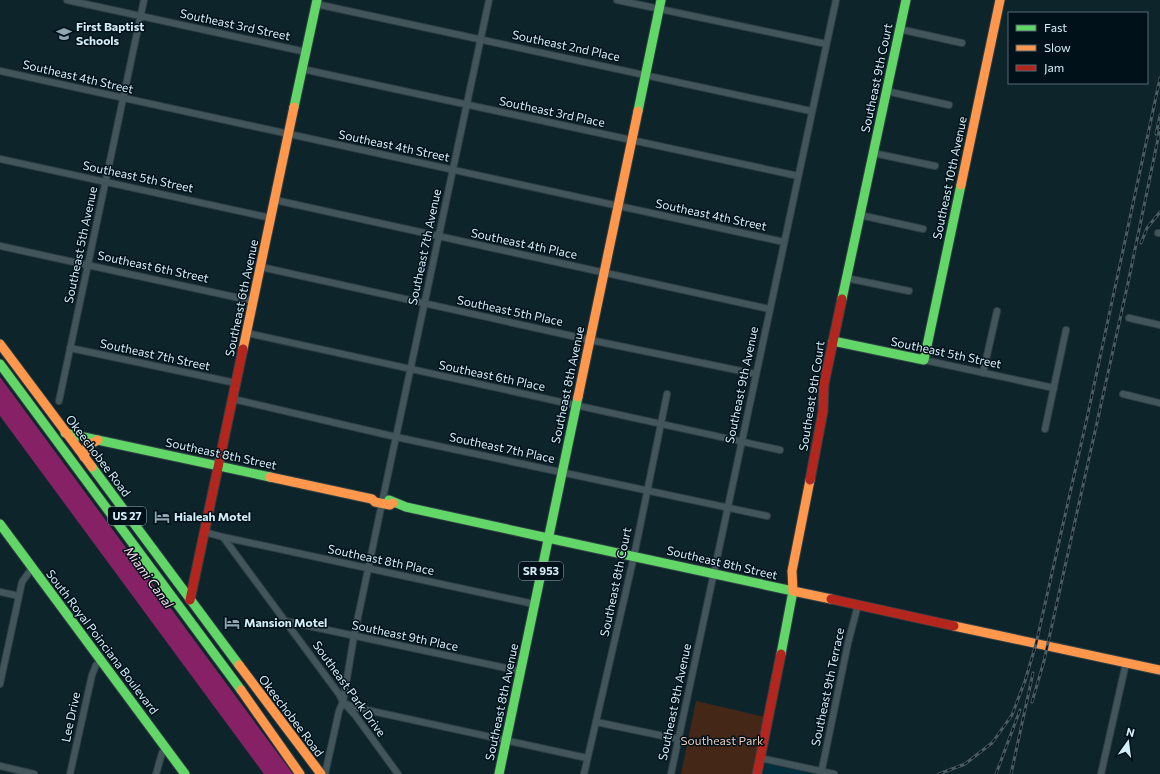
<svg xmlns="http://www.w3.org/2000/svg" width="1160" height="774" font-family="Commissioner,sans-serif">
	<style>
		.built { fill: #022f3e }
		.green { fill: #452718 }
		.water { fill: #872166 }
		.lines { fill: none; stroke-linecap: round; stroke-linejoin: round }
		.street-casing { stroke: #2f3f45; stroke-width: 8 }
		.fast-casing { stroke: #2f3f45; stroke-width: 11 }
		.slow-casing { stroke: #2f3f45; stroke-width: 11 }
		.jam-casing { stroke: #2f3f45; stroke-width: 11 }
		.street { stroke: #42555b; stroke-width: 6 }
		.fast { stroke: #63d668; stroke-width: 9 }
		.slow { stroke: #ff974d; stroke-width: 9 }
		.jam { stroke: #b3261e; stroke-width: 9 }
		.rail-casing { stroke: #4a5b61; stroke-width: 3 }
		.rail { stroke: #001119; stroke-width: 1.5; stroke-dasharray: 4.5; stroke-linecap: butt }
		.labels { text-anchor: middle; stroke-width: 3; stroke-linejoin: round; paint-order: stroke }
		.shield { fill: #001119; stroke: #94acb6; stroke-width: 1 }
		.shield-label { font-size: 11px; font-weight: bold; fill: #d4eef9 }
		.street-label { font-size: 12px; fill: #d4eef9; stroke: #001119 }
		.poi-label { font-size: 12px; font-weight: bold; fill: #d4eef9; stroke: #001119; text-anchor: start }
		.park-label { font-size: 12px; fill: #eacbbe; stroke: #001119 }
		.water-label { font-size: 13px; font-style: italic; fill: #f8dae9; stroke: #001119 }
	</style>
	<rect width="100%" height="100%" fill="#0e242b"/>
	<!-- built -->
	<path class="built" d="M 766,763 L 812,774 L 763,774 Z"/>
	<!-- green -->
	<path class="green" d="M 696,701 L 765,717 L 752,774 L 681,774 Z"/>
	<!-- water -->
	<path class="water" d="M 0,377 L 293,774 L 264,774 L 0,416 Z"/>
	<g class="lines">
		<!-- street casing -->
		<g class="street-casing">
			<g id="street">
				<path d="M 67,0 L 306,52"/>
				<path d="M 617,0 L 826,44"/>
				<path d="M 316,4 L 811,111"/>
				<path d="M 899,29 L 962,43"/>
				<path d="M 302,69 L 798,176"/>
				<path d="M 0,71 L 784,242"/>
				<path d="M 886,91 L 949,105"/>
				<path d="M 873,153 L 935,166"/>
				<path d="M 0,159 L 271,218"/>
				<path d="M 275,200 L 769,309"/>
				<path d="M 860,215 L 923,229"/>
				<path d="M 1158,233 L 1160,233"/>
				<path d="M 0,246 L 253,301"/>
				<path d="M 261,267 L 590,340 L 756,374"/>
				<path d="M 846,278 L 909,291"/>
				<path d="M 1129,318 L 1160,325"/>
				<path d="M 247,333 L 780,450"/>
				<path d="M 70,348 L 236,383"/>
				<path d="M 924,360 L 1054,388"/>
				<path d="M 983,373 L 997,311"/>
				<path d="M 1123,394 L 1160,403"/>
				<path d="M 233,399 L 396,437 L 767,516"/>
				<path d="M 59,401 L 144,0"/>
				<path d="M 1045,429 L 1066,330"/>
				<path d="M 383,498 L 489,0"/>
				<path d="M 204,532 L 223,537 L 339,694 L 343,702 L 355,715 L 398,774"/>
				<path d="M 223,537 L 534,604"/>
				<path d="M 0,592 L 19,596"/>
				<path d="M 285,621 L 520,671"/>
				<path d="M 0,684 L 22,582 L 32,568"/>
				<path d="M 346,704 L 353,707 L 587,758"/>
				<path d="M 596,722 L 678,739"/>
				<path d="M 760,758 L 834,774"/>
				<path d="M 0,766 L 34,774"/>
				<path d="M 70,774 L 92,675 L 96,665"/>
				<path d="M 156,774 L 162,753"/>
				<path d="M 325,774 L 339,711 L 343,702 L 354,636 L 382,503"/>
				<path d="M 584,774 L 634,556 L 667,394"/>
				<path d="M 671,774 L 836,0"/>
				<path d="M 821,774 L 848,643 L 858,605"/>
				<path d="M 1101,774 L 1126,663"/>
			</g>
		</g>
		<!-- fast casing -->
		<g class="fast-casing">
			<g id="fast">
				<path d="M 294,107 L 317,0"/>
				<path d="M 638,111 L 661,0"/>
				<path d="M 842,299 L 906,0"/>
				<path d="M 833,341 L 924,360 L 961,185"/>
				<path d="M 0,364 L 241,690"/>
				<path d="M 65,433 L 270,477"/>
				<path d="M 92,467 L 239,665"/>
				<path d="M 389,500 L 406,507 L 548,538"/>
				<path d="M 0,524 L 185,774"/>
				<path d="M 548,538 L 793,591 L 781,654"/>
				<path d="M 499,774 L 578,397"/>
			</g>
		</g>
		<!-- slow casing -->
		<g class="slow-casing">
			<g id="slow">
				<path d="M 961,185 L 1000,0"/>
				<path d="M 0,344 L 92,467"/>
				<path d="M 243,349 L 294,107"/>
				<path d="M 578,397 L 638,111"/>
				<path d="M 84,457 L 87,446 L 98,440"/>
				<path d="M 270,477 L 372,499 L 375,502 L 390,505 L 393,503"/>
				<path d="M 810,480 L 792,571 L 793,591 L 831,599"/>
				<path d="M 954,626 L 1160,670"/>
				<path d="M 239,665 L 321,774"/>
				<path d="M 241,690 L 300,774"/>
			</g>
		</g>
		<!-- jam casing -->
		<g class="jam-casing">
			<g id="jam">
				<path d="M 810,480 L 823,411 L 824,384 L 842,299"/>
				<path d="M 831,599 L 954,626"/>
				<path d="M 190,600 L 243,349"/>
				<path d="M 757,774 L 781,654"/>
			</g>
		</g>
		<!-- street -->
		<use href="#street" class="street"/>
		<!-- fast -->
		<use href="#fast" class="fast"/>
		<!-- slow -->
		<use href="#slow" class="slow"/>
		<!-- jam -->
		<use href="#jam" class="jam"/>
		<!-- rail casing -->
		<g class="rail-casing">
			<g id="rail">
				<path d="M 1156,134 L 1160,115"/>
				<path d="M 1141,243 L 1147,228 L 1160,212"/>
				<path d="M 1032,702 L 1044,661 L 1128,283 L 1160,129"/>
				<path d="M 939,774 L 965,764 L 992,743 L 1012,715 L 1025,681 L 1036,644 L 1087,418 L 1160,78"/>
				<path d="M 996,774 L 1020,710"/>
				<path d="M 1011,774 L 1033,673"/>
			</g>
		</g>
		<!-- rail -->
		<use href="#rail" class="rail"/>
	</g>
	<!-- icons -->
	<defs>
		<g id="school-bare" transform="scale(1.2)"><path d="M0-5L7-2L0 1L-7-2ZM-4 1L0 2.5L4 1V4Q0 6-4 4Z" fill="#8fa7b1" stroke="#001119" stroke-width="2.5" paint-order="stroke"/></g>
		<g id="hotel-bare" transform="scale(1.2)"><path d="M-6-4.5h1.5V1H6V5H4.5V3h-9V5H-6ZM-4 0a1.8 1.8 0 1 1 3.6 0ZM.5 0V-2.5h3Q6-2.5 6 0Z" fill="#8fa7b1" stroke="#001119" stroke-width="2.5" paint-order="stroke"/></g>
	</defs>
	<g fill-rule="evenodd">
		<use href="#school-bare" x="64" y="34"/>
		<use href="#hotel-bare" x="162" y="517"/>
		<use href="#hotel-bare" x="232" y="623"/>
	</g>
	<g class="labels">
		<!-- shield labels -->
		<g class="shield">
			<rect x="108" y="507" width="38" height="18" rx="3"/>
			<rect x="519" y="562" width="44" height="18" rx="3"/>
		</g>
		<g class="shield-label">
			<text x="127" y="520">US 27</text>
			<text x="541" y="575">SR 953</text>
		</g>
		<!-- street labels -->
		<g class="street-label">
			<text transform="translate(235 25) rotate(12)" y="4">Southeast 3rd Street</text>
			<text transform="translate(566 46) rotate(12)" y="4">Southeast 2nd Place</text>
			<text transform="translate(78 77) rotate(13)" y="4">Southeast 4th Street</text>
			<text transform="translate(877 78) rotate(-78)" y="4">Southeast 9th Court</text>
			<text transform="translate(552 112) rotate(12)" y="4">Southeast 3rd Place</text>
			<text transform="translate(394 146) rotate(12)" y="4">Southeast 4th Street</text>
			<text transform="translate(138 177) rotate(12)" y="4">Southeast 5th Street</text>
			<text transform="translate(950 178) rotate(-78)" y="4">Southeast 10th Avenue</text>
			<text transform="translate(711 215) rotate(12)" y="4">Southeast 4th Street</text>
			<text transform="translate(524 244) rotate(12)" y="4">Southeast 4th Place</text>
			<text transform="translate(81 245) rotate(-78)" y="4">Southeast 5th Avenue</text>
			<text transform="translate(425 247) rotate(-78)" y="4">Southeast 7th Avenue</text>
			<text transform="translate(153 267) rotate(12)" y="4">Southeast 6th Street</text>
			<text transform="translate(242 298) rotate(-78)" y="4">Southeast 6th Avenue</text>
			<text transform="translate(510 311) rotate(12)" y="4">Southeast 5th Place</text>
			<text transform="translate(946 353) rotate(12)" y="4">Southeast 5th Street</text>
			<text transform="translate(155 355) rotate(12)" y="4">Southeast 7th Street</text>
			<text transform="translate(492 376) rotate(12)" y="4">Southeast 6th Place</text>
			<text transform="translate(568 385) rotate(-78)" y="4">Southeast 8th Avenue</text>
			<text transform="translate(742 385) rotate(-78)" y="4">Southeast 9th Avenue</text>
			<text transform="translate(812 396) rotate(-81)" y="4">Southeast 9th Court</text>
			<text transform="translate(502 448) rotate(12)" y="4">Southeast 7th Place</text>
			<text transform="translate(221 454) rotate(12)" y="4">Southeast 8th Street</text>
			<text transform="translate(98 456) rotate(53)" y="4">Okeechobee Road</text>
			<text transform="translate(381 560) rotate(12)" y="4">Southeast 8th Place</text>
			<text transform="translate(722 563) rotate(13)" y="4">Southeast 8th Street</text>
			<text transform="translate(616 582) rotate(-78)" y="4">Southeast 8th Court</text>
			<text transform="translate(405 636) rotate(12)" y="4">Southeast 9th Place</text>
			<text transform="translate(102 642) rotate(53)" y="4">South Royal Poinciana Boulevard</text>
			<text transform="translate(828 687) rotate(-78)" y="4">Southeast 9th Terrace</text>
			<text transform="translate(349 689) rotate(54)" y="4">Southeast Park Drive</text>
			<text transform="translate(502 702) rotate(-78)" y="4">Southeast 8th Avenue</text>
			<text transform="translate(675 702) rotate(-78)" y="4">Southeast 9th Avenue</text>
			<text transform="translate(291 716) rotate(53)" y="4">Okeechobee Road</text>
			<text transform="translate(71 717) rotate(-78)" y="4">Lee Drive</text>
		</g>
		<!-- poi labels -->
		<g class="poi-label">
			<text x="76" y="31">First Baptist<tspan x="76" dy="14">Schools</tspan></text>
			<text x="174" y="521">Hialeah Motel</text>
			<text x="244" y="627">Mansion Motel</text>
		</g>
		<!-- park labels -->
		<g class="park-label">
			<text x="722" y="745">Southeast Park</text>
		</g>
		<!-- water labels -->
		<g class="water-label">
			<text transform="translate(149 577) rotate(54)" y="5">Miami Canal</text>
		</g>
	</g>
	<!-- legend -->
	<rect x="1008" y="12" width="140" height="72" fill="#001119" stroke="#556973"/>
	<rect x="1016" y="25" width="20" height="6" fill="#63d668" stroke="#556973"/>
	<text x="1044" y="32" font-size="12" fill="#d4eef9">Fast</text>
	<rect x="1016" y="45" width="20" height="6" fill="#ff974d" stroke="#556973"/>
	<text x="1044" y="52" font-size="12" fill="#d4eef9">Slow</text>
	<rect x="1016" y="65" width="20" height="6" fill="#b3261e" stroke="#556973"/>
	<text x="1044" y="72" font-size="12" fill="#d4eef9">Jam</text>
	<!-- north arrow -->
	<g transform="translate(1128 742) rotate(14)" stroke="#001119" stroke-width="3" paint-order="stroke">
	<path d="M0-3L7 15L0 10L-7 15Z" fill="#d4eef9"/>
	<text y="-6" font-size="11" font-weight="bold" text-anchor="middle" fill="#d4eef9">N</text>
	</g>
</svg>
